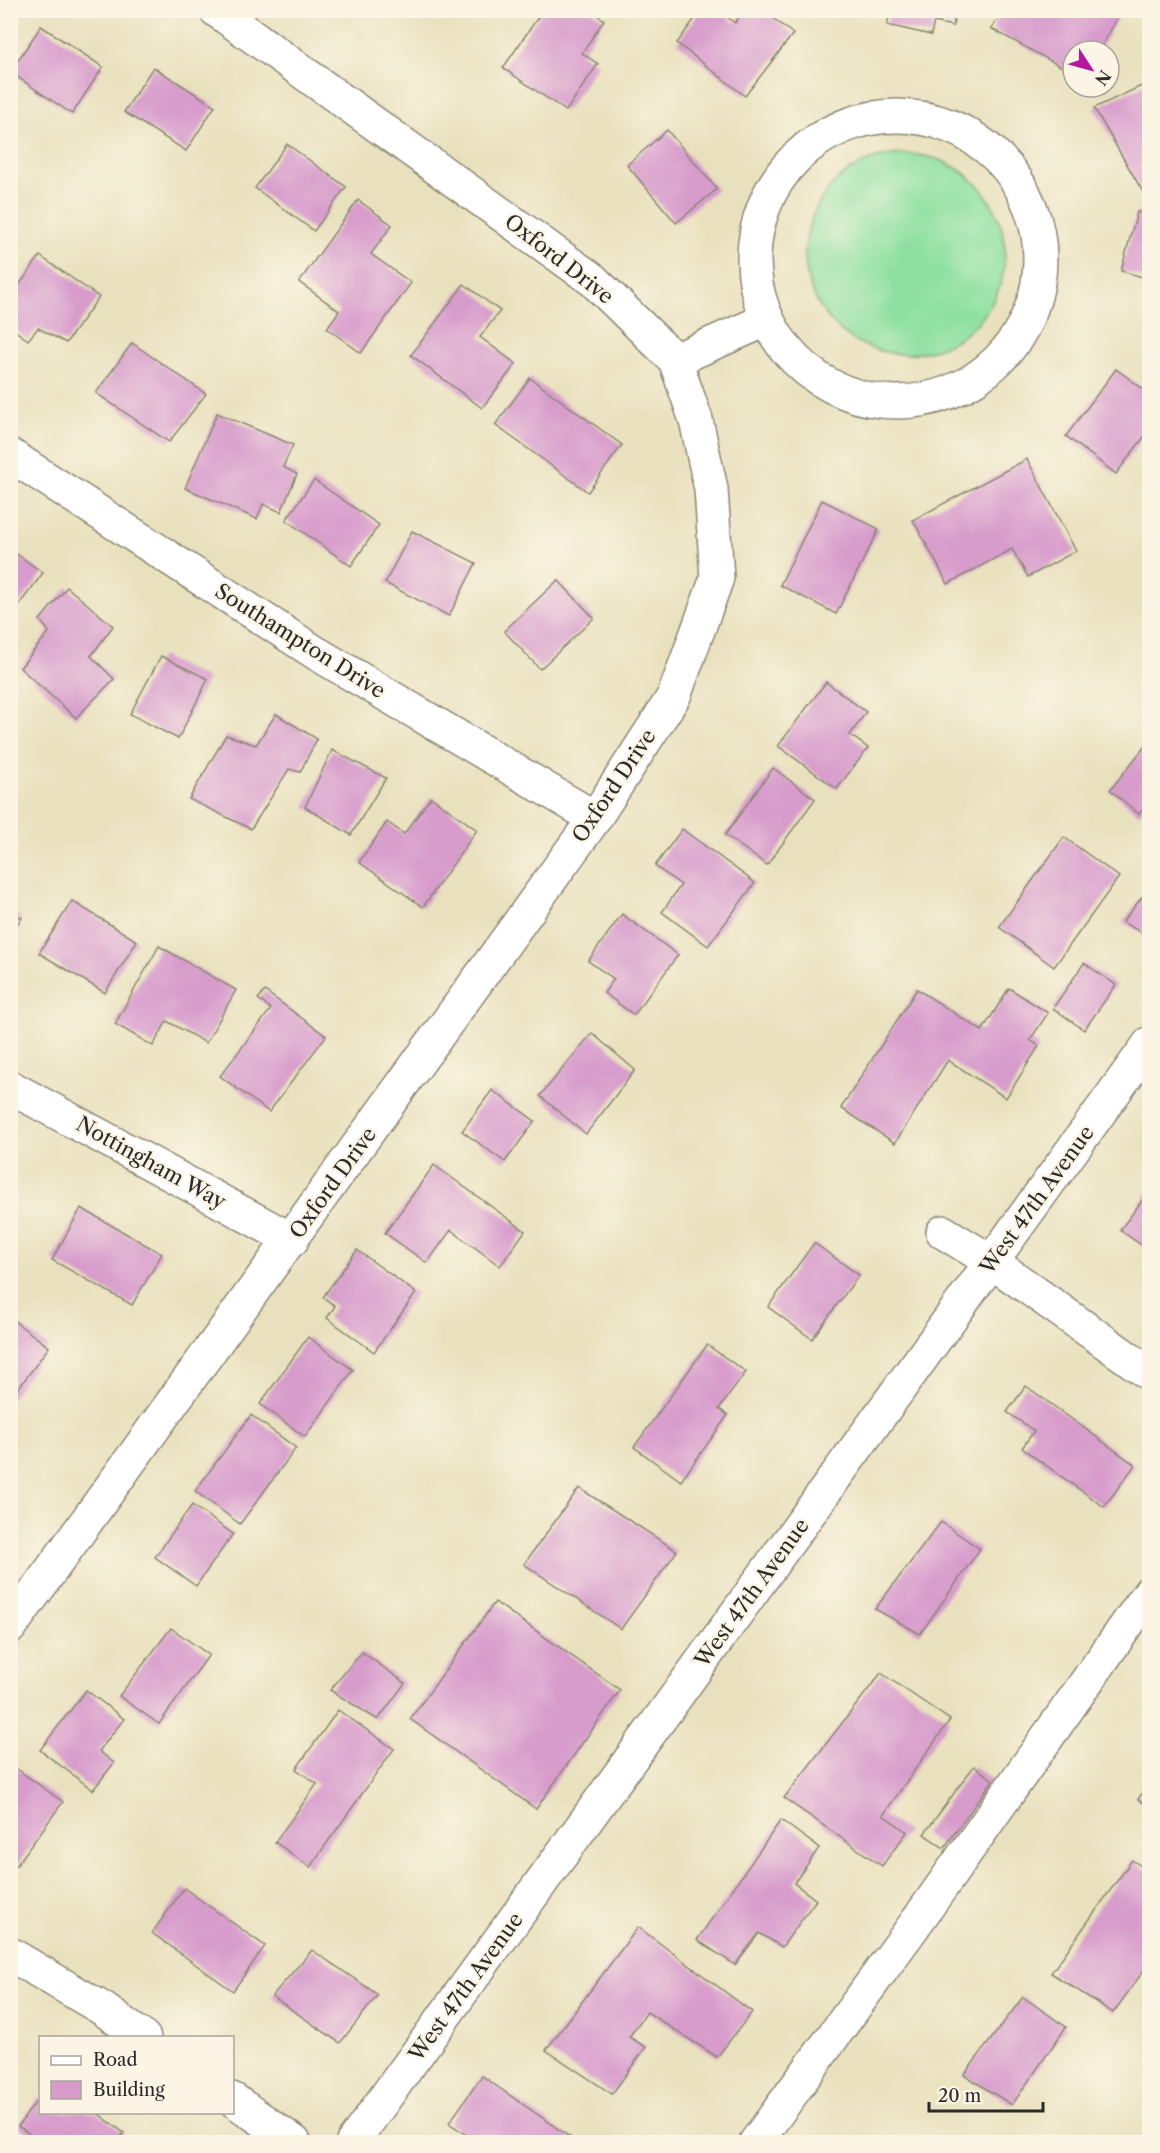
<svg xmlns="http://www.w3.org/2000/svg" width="1160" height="2153" font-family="'Libre Caslon Text',serif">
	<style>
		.green { fill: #8de0a1; stroke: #5c8666; stroke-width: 1.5 }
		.building { fill: #d79bcc }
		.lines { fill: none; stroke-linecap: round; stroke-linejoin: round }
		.minor-casing { stroke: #8a8674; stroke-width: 36 }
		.minor { stroke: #fff; stroke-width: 33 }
		.labels { text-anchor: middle; stroke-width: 4.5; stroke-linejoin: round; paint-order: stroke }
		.street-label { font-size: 21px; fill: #2b2b2b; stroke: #fcf5e5 }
	</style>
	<rect width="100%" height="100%" fill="#fcf5e5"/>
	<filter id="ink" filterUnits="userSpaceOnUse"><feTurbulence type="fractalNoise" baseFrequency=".0167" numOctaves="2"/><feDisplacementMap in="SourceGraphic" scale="12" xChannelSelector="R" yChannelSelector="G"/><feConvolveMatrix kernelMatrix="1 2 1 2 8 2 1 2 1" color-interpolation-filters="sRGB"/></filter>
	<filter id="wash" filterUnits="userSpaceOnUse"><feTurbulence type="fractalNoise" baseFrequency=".008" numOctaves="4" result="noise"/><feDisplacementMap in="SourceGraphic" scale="24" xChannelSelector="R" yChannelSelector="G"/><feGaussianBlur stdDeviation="1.35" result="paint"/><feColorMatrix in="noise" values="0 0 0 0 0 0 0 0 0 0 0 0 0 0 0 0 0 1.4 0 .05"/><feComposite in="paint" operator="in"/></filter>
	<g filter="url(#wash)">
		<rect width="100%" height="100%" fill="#e9e1be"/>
		<!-- green -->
		<circle class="green" cx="905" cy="254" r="100"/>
		<g id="blocks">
			<!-- building -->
			<g class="building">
				<path d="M 543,10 L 590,10 L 604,20 L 582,53 L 598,64 L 566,111 L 503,68 Z"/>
				<path d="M 701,10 L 718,10 L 735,23 L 744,10 L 763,10 L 793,34 L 745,96 L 677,43 Z"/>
				<path d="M 891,10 L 956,10 L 953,26 L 934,22 L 931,35 L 887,25 Z"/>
				<path d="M 1002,10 L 1111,10 L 1119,15 L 1099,51 L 1073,51 L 1073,73 L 992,29 Z"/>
				<path d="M 41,26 L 103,67 L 72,114 L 10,72 Z"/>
				<path d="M 153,67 L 215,106 L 186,151 L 124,112 Z"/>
				<path d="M 1150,82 L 1150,189 L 1143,192 L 1094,108 Z"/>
				<path d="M 667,130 L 717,189 L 676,223 L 627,165 Z"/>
				<path d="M 287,144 L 346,187 L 314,231 L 255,188 Z"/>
				<path d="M 358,200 L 392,225 L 371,254 L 411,283 L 361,353 L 327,328 L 339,311 L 299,282 Z"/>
				<path d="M 1137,212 L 1150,215 L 1150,279 L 1121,271 Z"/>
				<path d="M 40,256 L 99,297 L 66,343 L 38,328 L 28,340 L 10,327 L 10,298 Z"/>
				<path d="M 464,284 L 500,311 L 480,337 L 516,364 L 482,408 L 411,355 Z"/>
				<path d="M 132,343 L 206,394 L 169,442 L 96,393 Z"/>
				<path d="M 1116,369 L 1150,394 L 1150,429 L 1116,474 L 1066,436 Z"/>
				<path d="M 530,378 L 622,445 L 588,492 L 495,425 Z"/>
				<path d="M 217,413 L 293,445 L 283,467 L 297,474 L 281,512 L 263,504 L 257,519 L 185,488 Z"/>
				<path d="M 1027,459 L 1076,551 L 1028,577 L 1012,549 L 948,584 L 913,520 Z"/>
				<path d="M 314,480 L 379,525 L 351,566 L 286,520 Z"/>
				<path d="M 822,500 L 879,529 L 836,614 L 780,585 Z"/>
				<path d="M 412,531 L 476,563 L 449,616 L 385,583 Z"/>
				<path d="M 10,549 L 43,573 L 16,609 L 10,605 Z"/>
				<path d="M 558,580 L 594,618 L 540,669 L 504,631 Z"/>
				<path d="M 67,587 L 113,626 L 91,656 L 114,679 L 76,718 L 20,668 L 49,632 L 40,620 Z"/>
				<path d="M 161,656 L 208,679 L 178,739 L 130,714 Z"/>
				<path d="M 826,682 L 866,712 L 850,735 L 868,748 L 837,789 L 778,746 Z"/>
				<path d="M 276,714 L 317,739 L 300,772 L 289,769 L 251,829 L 189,799 L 226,735 L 256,745 Z"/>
				<path d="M 1150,740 L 1150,801 L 1139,814 L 1110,790 Z"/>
				<path d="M 332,750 L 386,778 L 351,835 L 305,807 Z"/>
				<path d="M 773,768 L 815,799 L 767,865 L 725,835 Z"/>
				<path d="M 431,797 L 477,830 L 423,907 L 359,862 L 387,822 L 404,834 Z"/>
				<path d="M 682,829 L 755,883 L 708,946 L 662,912 L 681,885 L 655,866 Z"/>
				<path d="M 1064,837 L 1119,877 L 1054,967 L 999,927 Z"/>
				<path d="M 1150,887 L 1150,937 L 1122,922 Z"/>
				<path d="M 72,901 L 137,941 L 105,993 L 39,953 Z"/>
				<path d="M 10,910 L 22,918 L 10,934 Z"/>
				<path d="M 622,914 L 678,955 L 634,1015 L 604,993 L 614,979 L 588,961 Z"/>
				<path d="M 159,946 L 236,990 L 206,1043 L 167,1021 L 153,1046 L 115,1024 Z"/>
				<path d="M 1084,963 L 1116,985 L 1084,1030 L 1053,1008 Z"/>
				<path d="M 1009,988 L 1048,1013 L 1030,1040 L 1039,1046 L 1006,1098 L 948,1060 L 895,1143 L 841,1108 L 917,989 L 982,1031 Z"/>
				<path d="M 265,991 L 326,1036 L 269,1112 L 220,1076 L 271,1009 L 258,999 Z"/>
				<path d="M 592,1033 L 635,1070 L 586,1134 L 540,1096 Z"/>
				<path d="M 492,1090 L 535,1121 L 505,1162 L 462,1131 Z"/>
				<path d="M 434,1165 L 525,1231 L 500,1266 L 451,1230 L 427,1263 L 385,1233 Z"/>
				<path d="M 1150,1190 L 1150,1251 L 1120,1230 Z"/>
				<path d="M 81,1208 L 162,1254 L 132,1305 L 52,1260 Z"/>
				<path d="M 814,1243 L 859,1275 L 812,1339 L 768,1307 Z"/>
				<path d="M 357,1250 L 416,1293 L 374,1352 L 327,1318 L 335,1306 L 323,1297 Z"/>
				<path d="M 10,1318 L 49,1347 L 10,1400 Z"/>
				<path d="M 308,1337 L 353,1370 L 305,1437 L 260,1404 Z"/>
				<path d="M 707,1345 L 746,1372 L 719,1409 L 728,1415 L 681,1481 L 634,1447 Z"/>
				<path d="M 1026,1386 L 1135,1465 L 1104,1507 L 1022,1448 L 1034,1431 L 1007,1412 Z"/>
				<path d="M 251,1415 L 296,1448 L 240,1524 L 195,1491 Z"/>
				<path d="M 579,1488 L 677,1551 L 621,1629 L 524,1564 Z"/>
				<path d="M 192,1505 L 233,1534 L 196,1586 L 155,1557 Z"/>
				<path d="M 941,1522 L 980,1549 L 920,1634 L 875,1609 Z"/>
				<path d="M 495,1602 L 620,1690 L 536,1809 L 410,1719 Z"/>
				<path d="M 171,1628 L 209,1655 L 159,1724 L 119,1696 Z"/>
				<path d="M 362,1652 L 405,1683 L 378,1720 L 330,1690 Z"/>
				<path d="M 881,1673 L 950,1720 L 883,1815 L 907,1832 L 882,1866 L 784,1798 Z"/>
				<path d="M 86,1690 L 124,1719 L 99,1751 L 114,1763 L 93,1790 L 40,1750 Z"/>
				<path d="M 338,1710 L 394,1749 L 310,1867 L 275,1842 L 317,1784 L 296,1769 Z"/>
				<path d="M 10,1764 L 63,1802 L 16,1866 L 10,1861 Z"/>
				<path d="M 974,1766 L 993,1780 L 944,1848 L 924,1834 Z"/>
				<path d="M 1150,1783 L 1150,1807 L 1138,1799 Z"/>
				<path d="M 781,1820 L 819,1848 L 794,1883 L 816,1900 L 782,1947 L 759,1933 L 735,1965 L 697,1940 Z"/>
				<path d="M 1132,1860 L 1150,1872 L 1150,1962 L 1113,2013 L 1051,1973 Z"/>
				<path d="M 184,1888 L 265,1946 L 233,1991 L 152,1933 Z"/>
				<path d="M 638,1927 L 752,2012 L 717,2057 L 647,2012 L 629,2037 L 646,2047 L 612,2094 L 546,2050 Z"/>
				<path d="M 312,1950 L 378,1995 L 340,2043 L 272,1996 Z"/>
				<path d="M 1023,1997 L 1066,2027 L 1012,2105 L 964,2075 Z"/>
				<path d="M 10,2061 L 20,2068 L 10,2082 Z"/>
				<path d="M 482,2076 L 577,2142 L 477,2142 L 449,2123 Z"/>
				<path d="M 40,2096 L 40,2112 L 96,2112 L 124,2133 L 118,2142 L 41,2142 L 18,2126 Z"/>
			</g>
		</g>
	</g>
	<g filter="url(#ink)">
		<use href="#blocks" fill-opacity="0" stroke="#8a8674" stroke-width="1.5"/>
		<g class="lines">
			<!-- minor casing -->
			<g class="minor-casing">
				<g id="minor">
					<circle cx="897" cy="259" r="143"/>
					<path d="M 675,360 L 766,320"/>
					<path d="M 10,455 L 316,653 L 595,818"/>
					<path d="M 10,1087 L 292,1240"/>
					<path d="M 943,1232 L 992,1262 L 1150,1374"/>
					<path d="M 10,1627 L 595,818 L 674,696 L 717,578 L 711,489 L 696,420 L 675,360 L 593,280 L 216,10"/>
					<path d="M 10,1954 L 103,2009 L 144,2038"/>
					<path d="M 232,2099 L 294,2142"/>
					<path d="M 353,2142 L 1150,1043"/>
					<path d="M 756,2142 L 913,1927 L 1150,1592"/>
				</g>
			</g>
			<!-- minor -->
			<use href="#minor" class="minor"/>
		</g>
	</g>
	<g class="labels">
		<!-- street labels -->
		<g class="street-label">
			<text transform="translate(559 259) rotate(38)" y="7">Oxford Drive</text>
			<text transform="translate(300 641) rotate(32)" y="7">Southampton Drive</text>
			<text transform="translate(614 786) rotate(-56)" y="7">Oxford Drive</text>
			<text transform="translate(151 1163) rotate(29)" y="7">Nottingham Way</text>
			<text transform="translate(333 1183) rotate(-54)" y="7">Oxford Drive</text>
			<text transform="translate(1037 1200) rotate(-54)" y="7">West 47th Avenue</text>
			<text transform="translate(752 1593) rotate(-54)" y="7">West 47th Avenue</text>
			<text transform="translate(466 1987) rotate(-54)" y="7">West 47th Avenue</text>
		</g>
	</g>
	<!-- margin -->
	<rect width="1160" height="2153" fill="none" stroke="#fcf5e5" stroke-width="36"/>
	<!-- legend -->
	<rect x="39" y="2036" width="195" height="78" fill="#fcf5e5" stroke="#a8a49b" stroke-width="1.5"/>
	<rect x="51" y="2056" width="30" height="9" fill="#ffffff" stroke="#a8a49b" stroke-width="1.5"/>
	<text x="93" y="2066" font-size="18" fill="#2b2b2b">Road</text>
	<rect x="51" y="2081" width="30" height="18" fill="#d79bcc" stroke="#a8a49b" stroke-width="1.5"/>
	<text x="93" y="2096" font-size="18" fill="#2b2b2b">Building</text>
	<!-- north arrow -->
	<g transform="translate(1091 69) rotate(126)"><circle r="28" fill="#fcf5e5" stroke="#a8a49b" stroke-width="1.5"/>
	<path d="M0-4.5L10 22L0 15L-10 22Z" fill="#b5179e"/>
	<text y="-9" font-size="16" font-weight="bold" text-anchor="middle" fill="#2b2b2b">N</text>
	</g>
	<!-- scale -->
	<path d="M929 2102v9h114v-9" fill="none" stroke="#2b2b2b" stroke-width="3"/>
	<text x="938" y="2102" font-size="18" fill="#2b2b2b" stroke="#fcf5e5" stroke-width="4.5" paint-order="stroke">20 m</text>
</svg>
